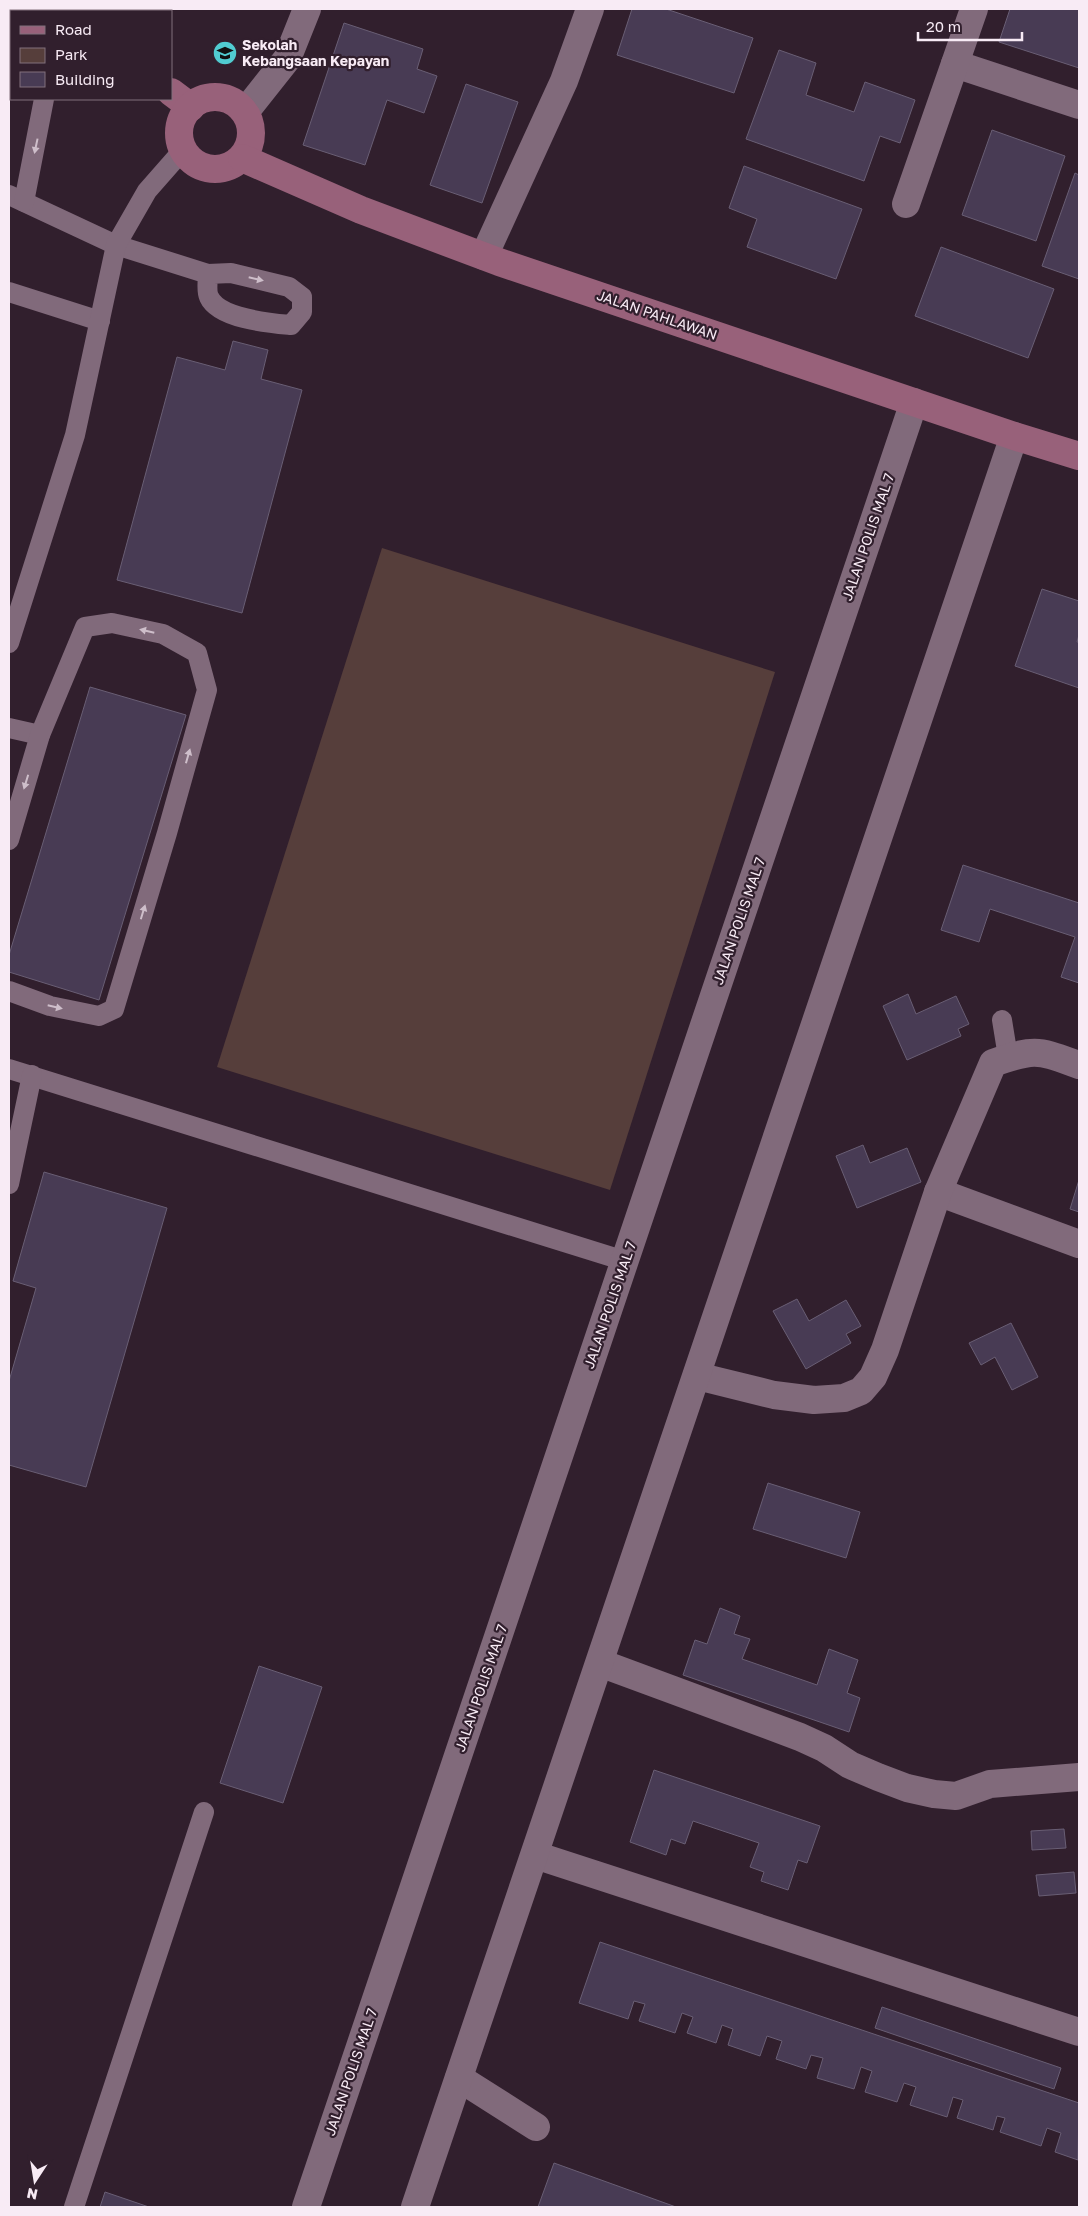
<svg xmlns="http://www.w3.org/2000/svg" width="1088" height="2216" font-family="'Golos Text',sans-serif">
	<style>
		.green { fill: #563e3b }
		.building { fill: #483b54; stroke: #695e74 }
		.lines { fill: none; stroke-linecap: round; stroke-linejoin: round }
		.lane { stroke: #816a7b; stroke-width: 20 }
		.street { stroke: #816a7b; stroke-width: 28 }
		.secondary { stroke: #98617a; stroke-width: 28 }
		.oneway { fill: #cebeca }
		.labels { text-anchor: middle; stroke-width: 4.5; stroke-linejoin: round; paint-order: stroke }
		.poi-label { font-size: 14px; font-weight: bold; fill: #f8ebf5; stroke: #311f2d; text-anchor: start }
		.street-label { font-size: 14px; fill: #f8ebf5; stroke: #311f2d }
	</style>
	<rect width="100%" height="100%" fill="#311f2d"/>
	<!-- green -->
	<path class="green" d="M 382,548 L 775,672 L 610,1190 L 217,1067 Z"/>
	<!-- building -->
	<g class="building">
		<path d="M 632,9 L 666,9 L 753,38 L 734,93 L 617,55 Z"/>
		<path d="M 1010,9 L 1079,9 L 1079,68 L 999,42 Z"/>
		<path d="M 344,23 L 423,49 L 417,69 L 437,76 L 424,113 L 387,100 L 365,165 L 303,145 Z"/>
		<path d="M 779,50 L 816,63 L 806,95 L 854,112 L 865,82 L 915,100 L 900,143 L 880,136 L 864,181 L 746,139 Z"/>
		<path d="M 466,84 L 518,102 L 482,203 L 430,185 Z"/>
		<path d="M 992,130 L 1065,156 L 1036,241 L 962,215 Z"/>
		<path d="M 744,166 L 862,209 L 836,279 L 747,247 L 757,219 L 729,208 Z"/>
		<path d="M 1075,173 L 1079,175 L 1079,279 L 1042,266 Z"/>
		<path d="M 941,247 L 1054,289 L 1028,358 L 915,316 Z"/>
		<path d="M 233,341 L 268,350 L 261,379 L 302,390 L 242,613 L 117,580 L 177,357 L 225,370 Z"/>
		<path d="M 1042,589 L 1079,601 L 1079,635 L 1077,642 L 1079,642 L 1079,688 L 1015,666 Z"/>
		<path d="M 90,687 L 186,715 L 99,1000 L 9,972 L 9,955 Z"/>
		<path d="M 963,865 L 1079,903 L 1079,983 L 1061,977 L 1075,937 L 990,909 L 979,942 L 941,930 Z"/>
		<path d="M 908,994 L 916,1014 L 956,996 L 969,1024 L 958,1029 L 961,1036 L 907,1060 L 883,1006 Z"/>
		<path d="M 863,1145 L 870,1163 L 907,1148 L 921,1182 L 857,1208 L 836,1156 Z"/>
		<path d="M 44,1172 L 167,1208 L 86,1487 L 9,1465 L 9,1381 L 36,1288 L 13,1281 Z"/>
		<path d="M 1079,1180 L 1079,1212 L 1070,1209 Z"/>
		<path d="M 797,1299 L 809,1321 L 846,1300 L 861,1326 L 846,1334 L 851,1343 L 806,1369 L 773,1311 Z"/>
		<path d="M 1011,1323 L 1038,1377 L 1012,1390 L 995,1357 L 981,1365 L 969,1343 Z"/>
		<path d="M 768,1483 L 860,1512 L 846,1558 L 753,1529 Z"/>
		<path d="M 720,1608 L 740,1616 L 734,1634 L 750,1639 L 742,1659 L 817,1685 L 829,1649 L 858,1660 L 847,1693 L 860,1698 L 849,1732 L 683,1675 L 695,1640 L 707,1644 Z"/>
		<path d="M 259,1666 L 322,1687 L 283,1803 L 220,1783 Z"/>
		<path d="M 654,1770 L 820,1826 L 807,1863 L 798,1860 L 788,1890 L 761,1881 L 764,1872 L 750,1867 L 759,1843 L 693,1821 L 685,1844 L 671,1839 L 666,1855 L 630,1842 Z"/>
		<path d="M 1064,1829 L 1066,1848 L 1032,1850 L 1031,1831 Z"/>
		<path d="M 1074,1872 L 1076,1893 L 1039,1896 L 1036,1875 Z"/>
		<path d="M 600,1942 L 1079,2103 L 1078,2160 L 1055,2152 L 1061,2133 L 1047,2128 L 1041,2146 L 1000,2132 L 1005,2118 L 997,2116 L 993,2130 L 957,2118 L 963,2100 L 953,2097 L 947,2117 L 910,2105 L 916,2087 L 904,2083 L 897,2102 L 865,2092 L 872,2071 L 861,2067 L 854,2089 L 817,2078 L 823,2058 L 811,2055 L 806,2069 L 776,2059 L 782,2041 L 767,2036 L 760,2056 L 728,2045 L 733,2029 L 722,2025 L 716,2043 L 687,2033 L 693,2017 L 682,2013 L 675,2033 L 639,2021 L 645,2004 L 634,2001 L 628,2019 L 579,2003 Z"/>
		<path d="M 882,2007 L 1061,2068 L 1054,2089 L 875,2028 Z"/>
		<path d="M 554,2163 L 676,2207 L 538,2207 Z"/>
		<path d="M 105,2192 L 149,2207 L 100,2207 Z"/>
	</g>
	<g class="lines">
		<!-- lane -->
		<g class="lane">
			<path d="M 124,11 L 125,9"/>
			<path d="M 9,79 L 11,80"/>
			<path d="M 9,195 L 116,245 L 208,274 L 231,273 L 289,287 L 302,297 L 302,312 L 291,325 C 270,323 219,319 209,297 C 206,291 208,280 208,274"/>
			<path d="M 24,202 L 44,99"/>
			<path d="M 9,292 L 100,321"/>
			<path d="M 9,643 L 75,435 L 116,245 L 147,191 L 183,150"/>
			<path d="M 9,728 L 40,735"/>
			<path d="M 9,840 L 40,735 L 85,627 L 112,623 L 163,634 L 197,653 L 207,690 L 167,833 L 114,1009 L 99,1016 L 50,1006 L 9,991"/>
			<path d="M 1002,1020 L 1008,1057"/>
			<path d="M 9,1069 L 625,1261"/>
			<path d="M 9,1184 L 32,1075"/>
			<path d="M 74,2207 L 204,1812"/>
		</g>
		<!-- street -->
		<g class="street">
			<path d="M 955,64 L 1079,105"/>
			<path d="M 245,112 L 287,59 L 307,9"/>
			<path d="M 906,204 L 974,9"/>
			<path d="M 484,256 L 564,81 L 590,9"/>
			<path d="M 938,1192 L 1079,1244"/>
			<path d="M 697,1376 L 774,1395 L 814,1400 L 844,1398 L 861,1391 L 873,1377 L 885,1350 L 938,1192 L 993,1063 C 1036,1048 1037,1050 1079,1065"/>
			<path d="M 600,1663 L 800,1737 L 824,1748 L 850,1765 L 878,1777 L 907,1788 L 934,1794 L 956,1796 L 990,1784 L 1079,1777"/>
			<path d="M 535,1855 L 1079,2032"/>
			<path d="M 459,2078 L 536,2127"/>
			<path d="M 306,2207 L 914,402"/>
			<path d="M 415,2207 L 1014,436"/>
		</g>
		<!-- secondary -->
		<g class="secondary">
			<path d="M 66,9 L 69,11"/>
			<path d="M 171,92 L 191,107"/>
			<circle cx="215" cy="133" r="36"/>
			<path d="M 242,158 L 361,210 L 499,262 L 1014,436 L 1079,456"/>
		</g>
	</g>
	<!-- one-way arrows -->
	<defs><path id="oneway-solid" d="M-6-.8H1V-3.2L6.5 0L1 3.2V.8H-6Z" transform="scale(1.25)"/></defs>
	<g class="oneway">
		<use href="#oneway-solid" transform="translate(36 146) rotate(102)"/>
		<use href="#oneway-solid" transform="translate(256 279) rotate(13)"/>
		<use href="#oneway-solid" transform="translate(147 631) rotate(-167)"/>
		<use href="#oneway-solid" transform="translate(188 756) rotate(-74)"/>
		<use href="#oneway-solid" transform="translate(26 782) rotate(107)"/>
		<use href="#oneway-solid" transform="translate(143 912) rotate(-73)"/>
		<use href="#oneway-solid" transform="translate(55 1007) rotate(13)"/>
	</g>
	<!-- icons -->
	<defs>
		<g id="school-disc" transform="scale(1.25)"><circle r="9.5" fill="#51ccd1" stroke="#311f2d"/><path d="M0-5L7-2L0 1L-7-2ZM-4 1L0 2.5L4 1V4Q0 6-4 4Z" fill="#111"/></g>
	</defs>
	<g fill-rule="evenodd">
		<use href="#school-disc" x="225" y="53"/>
	</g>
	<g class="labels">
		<!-- poi labels -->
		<g class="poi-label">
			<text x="242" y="50">Sekolah<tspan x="242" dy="16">Kebangsaan Kepayan</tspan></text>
		</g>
		<!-- street labels -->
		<g class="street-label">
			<text transform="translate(657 315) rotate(19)" y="5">JALAN PAHLAWAN</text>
			<text transform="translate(868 537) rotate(-71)" y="5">JALAN POLIS MAL 7</text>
			<text transform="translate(739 921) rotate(-71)" y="5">JALAN POLIS MAL 7</text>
			<text transform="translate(610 1305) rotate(-71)" y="5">JALAN POLIS MAL 7</text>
			<text transform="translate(481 1688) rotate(-71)" y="5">JALAN POLIS MAL 7</text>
			<text transform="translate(351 2072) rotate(-71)" y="5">JALAN POLIS MAL 7</text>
		</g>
	</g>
	<!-- border -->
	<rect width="1088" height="2216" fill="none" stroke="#f8ebf5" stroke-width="20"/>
	<!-- legend -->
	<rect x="10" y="10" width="162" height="90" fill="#311f2d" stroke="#81717d"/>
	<rect x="20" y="26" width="25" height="8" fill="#98617a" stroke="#81717d"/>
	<text x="55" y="35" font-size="15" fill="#f8ebf5">Road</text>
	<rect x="20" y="48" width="25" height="15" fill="#563e3b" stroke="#81717d"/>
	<text x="55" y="60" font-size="15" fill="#f8ebf5">Park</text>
	<rect x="20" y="72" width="25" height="15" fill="#483b54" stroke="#81717d"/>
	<text x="55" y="85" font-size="15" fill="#f8ebf5">Building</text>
	<!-- north arrow -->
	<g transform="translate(35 2181) rotate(192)" stroke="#311f2d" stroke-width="4" paint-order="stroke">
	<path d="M0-4L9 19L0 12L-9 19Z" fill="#f8ebf5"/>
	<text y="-8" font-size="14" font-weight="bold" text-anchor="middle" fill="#f8ebf5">N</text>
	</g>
	<!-- scale -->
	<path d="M918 32v8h104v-8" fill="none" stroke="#f8ebf5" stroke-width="2.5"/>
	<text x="926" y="32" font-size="15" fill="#f8ebf5" stroke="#311f2d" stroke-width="4" paint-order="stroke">20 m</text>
</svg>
